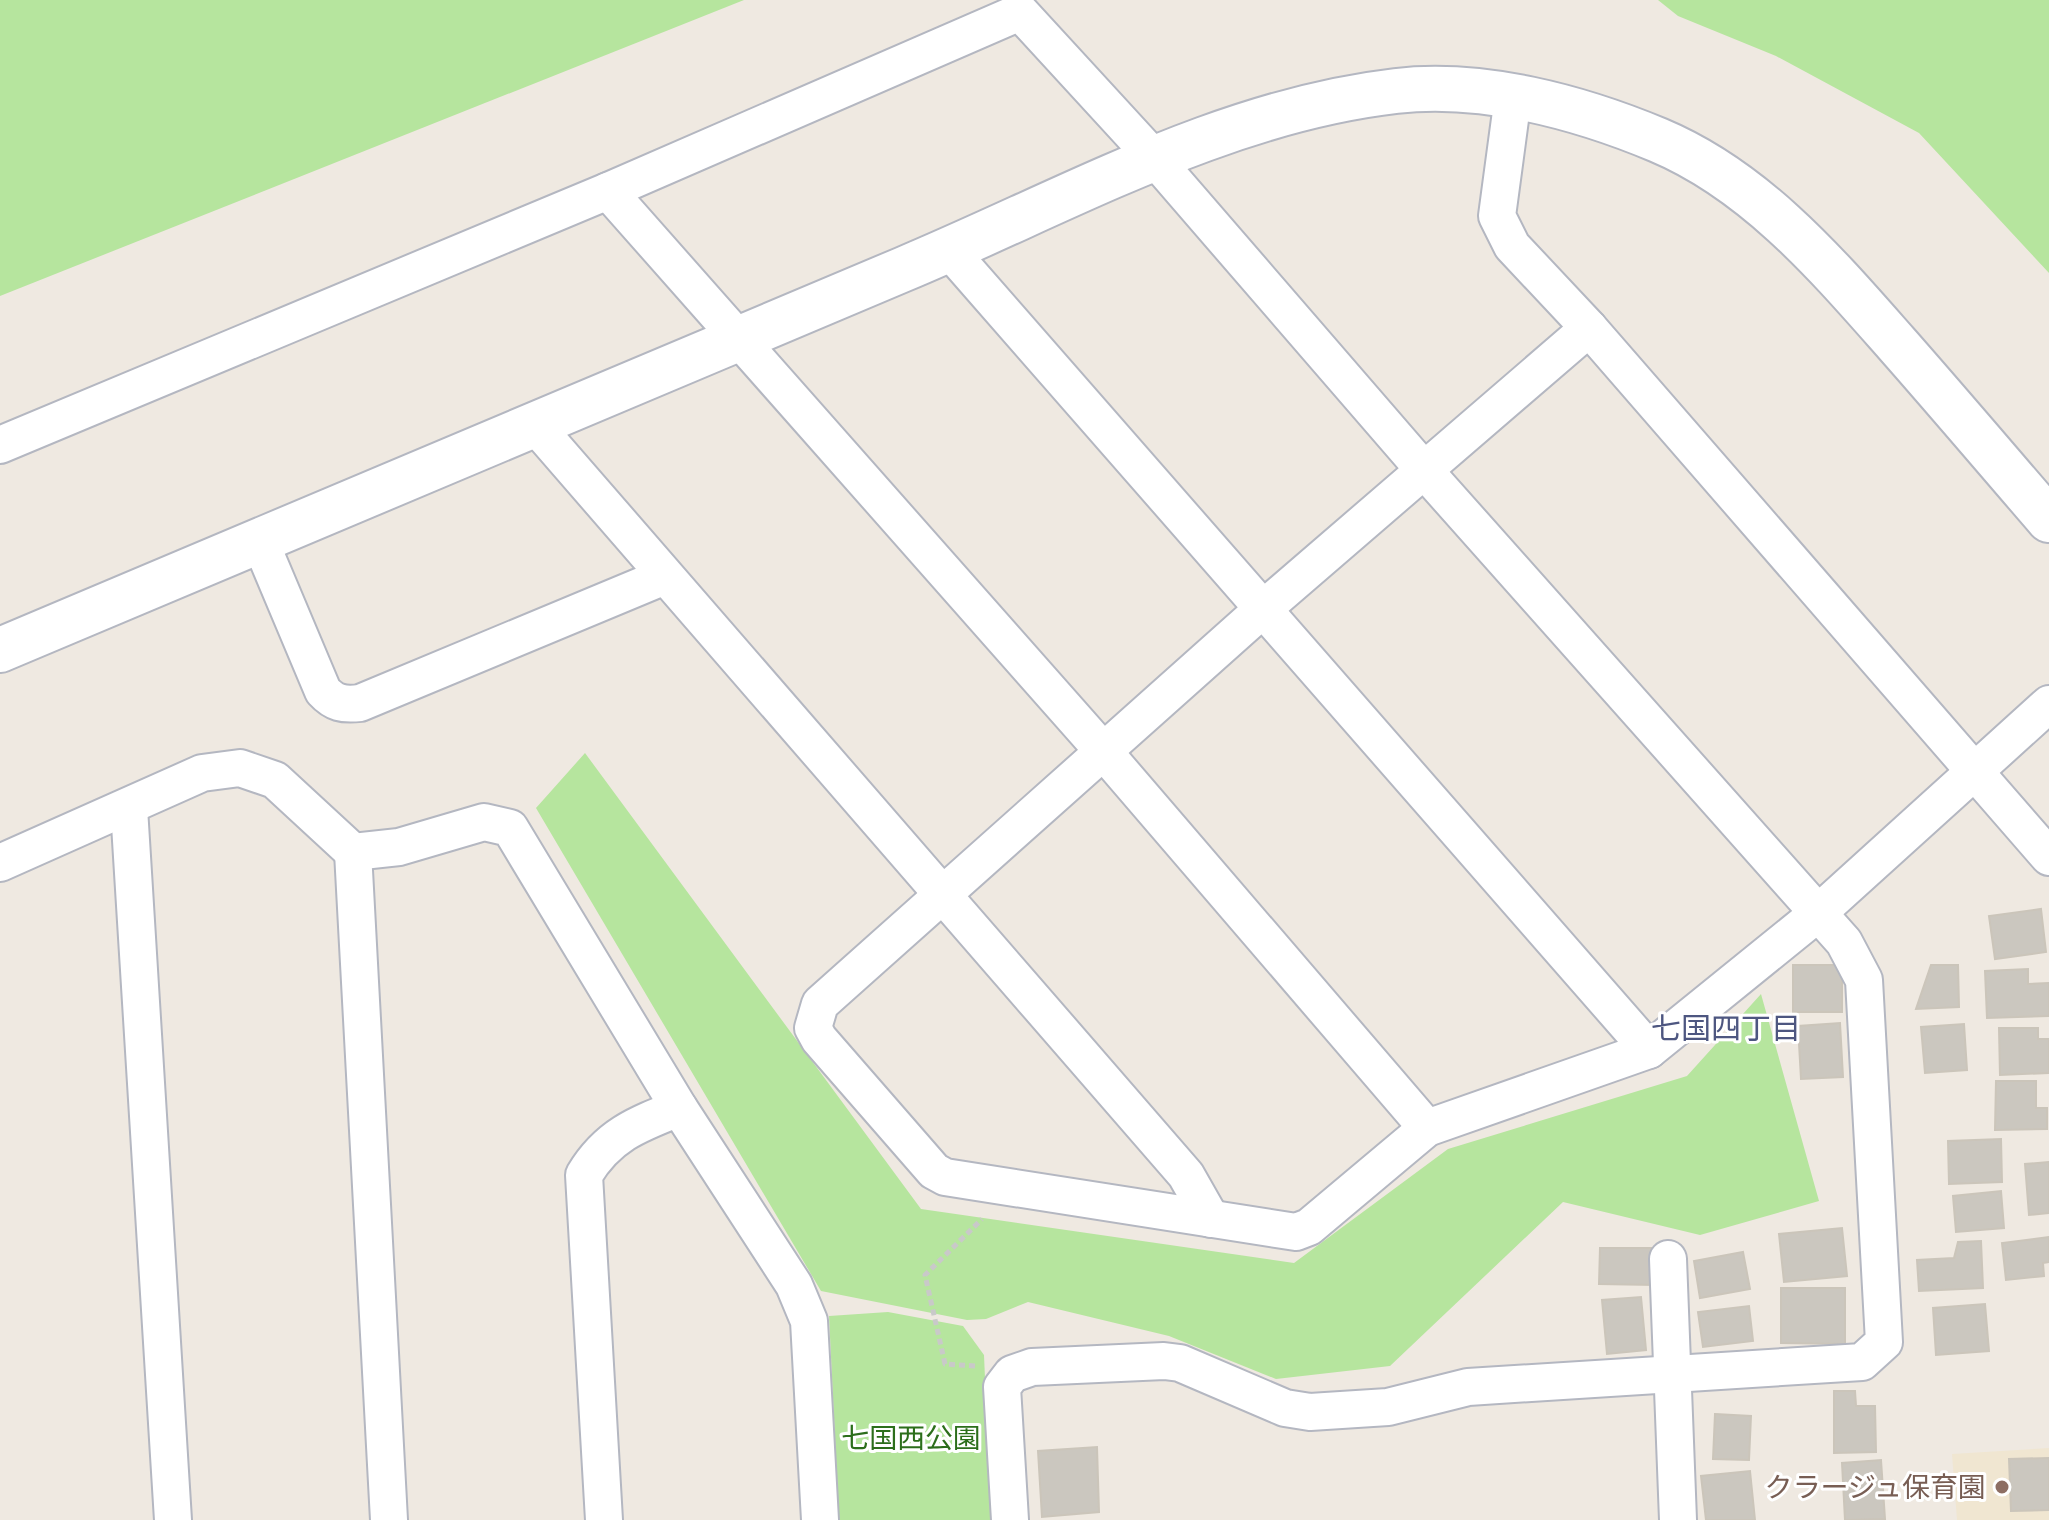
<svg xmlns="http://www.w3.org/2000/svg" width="2049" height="1520" font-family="Montserrat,'Noto Sans JP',sans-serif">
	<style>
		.education { fill: #f0e6d1 }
		.green { fill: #b6e59e }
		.building { fill: #cbc7bf; stroke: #cbc5ba; stroke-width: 2 }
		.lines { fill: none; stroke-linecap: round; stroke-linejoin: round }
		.minor-casing { stroke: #b4b7c1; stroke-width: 40 }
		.tertiary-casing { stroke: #b4b7c1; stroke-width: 48 }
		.path { stroke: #c9c9c9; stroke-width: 5; stroke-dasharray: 6 4; stroke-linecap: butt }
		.minor { stroke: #fff; stroke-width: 36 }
		.tertiary { stroke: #fff; stroke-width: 44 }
		.education-dot { fill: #8d6e63; stroke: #fff; stroke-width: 3 }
		.labels { text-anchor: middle; stroke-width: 6; stroke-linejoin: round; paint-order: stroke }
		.park-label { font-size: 28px; fill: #2c6e1b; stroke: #fff }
		.education-label { font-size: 28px; fill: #785e54; stroke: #fff; text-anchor: end }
		.neighbourhood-label { font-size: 30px; fill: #4d5680; stroke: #fff }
	</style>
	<rect width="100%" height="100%" fill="#efe9e1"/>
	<!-- education -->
	<path class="education" d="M 2049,1448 L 2049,1520 L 1957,1520 L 1952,1454 Z"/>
	<!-- green -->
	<g class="green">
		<path d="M 0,0 L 744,0 L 0,296 Z"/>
		<path d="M 1658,0 L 2049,0 L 2049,273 L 1919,133 L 1776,56 L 1678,16 Z"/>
		<path d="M 585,753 L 921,1209 L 1294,1263 L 1448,1149 L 1687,1076 L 1761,994 L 1819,1201 L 1700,1235 L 1563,1202 L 1390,1366 L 1276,1379 L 1169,1336 L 1028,1302 L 986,1319 L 967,1320 L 821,1291 L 536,808 Z"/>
		<path d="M 888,1312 L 963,1326 L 984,1355 L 991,1520 L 839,1520 L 829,1316 Z"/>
	</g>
	<!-- building -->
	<g class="building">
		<path d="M 2041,909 L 2046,952 L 1995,959 L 1989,916 Z"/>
		<rect x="1793" y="965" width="49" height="47"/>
		<path d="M 1931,965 L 1958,965 L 1959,1007 L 1916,1009 Z"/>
		<path d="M 2028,969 L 2028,984 L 2049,983 L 2049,1016 L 1987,1018 L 1985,971 Z"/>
		<path d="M 1840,1023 L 1843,1077 L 1801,1079 L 1798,1026 Z"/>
		<path d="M 1964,1024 L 1967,1070 L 1925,1073 L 1921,1027 Z"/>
		<path d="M 1999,1028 L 2038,1028 L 2038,1039 L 2049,1039 L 2049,1073 L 2000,1075 Z"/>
		<path d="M 1996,1081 L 2036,1081 L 2036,1108 L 2047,1108 L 2047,1129 L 1995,1130 Z"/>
		<path d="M 2001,1139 L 2002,1182 L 1949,1184 L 1948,1141 Z"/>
		<path d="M 2049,1162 L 2049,1213 L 2029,1215 L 2025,1164 Z"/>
		<path d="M 2001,1191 L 2004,1228 L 1956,1232 L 1953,1196 Z"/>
		<path d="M 1842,1228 L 1847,1276 L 1784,1282 L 1779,1234 Z"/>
		<path d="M 2049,1237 L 2049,1262 L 2043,1263 L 2044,1276 L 2006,1280 L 2002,1243 Z"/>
		<path d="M 1981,1241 L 1983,1288 L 1919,1291 L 1917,1260 L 1954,1258 L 1958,1242 Z"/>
		<path d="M 1600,1248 L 1656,1248 L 1655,1285 L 1599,1284 Z"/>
		<path d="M 1743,1252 L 1750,1289 L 1700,1298 L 1694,1261 Z"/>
		<path d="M 1781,1288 L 1845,1288 L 1845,1344 L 1781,1343 Z"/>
		<path d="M 1641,1297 L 1646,1350 L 1607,1354 L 1602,1300 Z"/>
		<path d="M 1985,1304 L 1989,1351 L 1936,1355 L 1933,1308 Z"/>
		<path d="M 1749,1306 L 1753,1341 L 1703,1347 L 1698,1312 Z"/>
		<path d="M 1834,1391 L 1855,1391 L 1856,1406 L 1875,1406 L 1876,1452 L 1834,1453 Z"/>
		<path d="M 1715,1414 L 1751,1416 L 1749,1460 L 1713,1459 Z"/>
		<path d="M 1097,1447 L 1099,1512 L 1042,1517 L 1038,1451 Z"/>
		<path d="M 2049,1458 L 2049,1510 L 2011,1511 L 2009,1459 Z"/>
		<path d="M 1881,1460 L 1885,1519 L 1845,1520 L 1842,1463 Z"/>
		<path d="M 1750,1471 L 1755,1520 L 1706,1520 L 1701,1476 Z"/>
	</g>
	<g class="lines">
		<!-- minor casing -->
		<g class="minor-casing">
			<g id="minor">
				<path d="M 1513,97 L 1497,216 L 1512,246 L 1589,328 L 2049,857"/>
				<path d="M 608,191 L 1104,752 L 1427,1128"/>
				<path d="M 949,250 L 1649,1050"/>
				<path d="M 1589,328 L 1263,609 L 820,1004 L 813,1028 L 819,1039 L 934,1171 L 945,1177 L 1296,1232 L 1309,1227 L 1427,1128 L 1649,1050 L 1817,914 L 2049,704"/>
				<path d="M 534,424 L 1186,1175 L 1211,1219"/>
				<path d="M 0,445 L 608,191 L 1020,12 L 1155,159 L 1424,470 L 1844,942 L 1864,980 L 1884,1342 L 1862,1362 L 1468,1387 L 1388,1407 L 1310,1412 L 1285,1408 L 1180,1363 L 1164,1361 L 1032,1367 L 1012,1374 L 1002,1387 L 1010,1520"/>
				<path d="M 259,539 L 323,691 C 334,703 343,705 360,703 L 665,576"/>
				<path d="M 129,808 L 173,1520"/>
				<path d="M 353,852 L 389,1520"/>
				<path d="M 0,863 L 202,773 L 240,768 L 275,780 L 353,852 L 399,847 L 484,822 L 510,828 L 679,1108 L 794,1285 L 809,1321 L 820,1520"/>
				<path d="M 1668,1259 L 1678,1520"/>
				<path d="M 604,1520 L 584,1175 C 608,1135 638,1124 679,1108"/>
			</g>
		</g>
		<!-- tertiary casing -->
		<g class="tertiary-casing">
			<path id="tertiary" d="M 0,650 C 301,522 602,394 904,269 C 1064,202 1222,111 1396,91 C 1483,81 1579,107 1658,140 C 1756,181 1828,266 1896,343 C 1948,402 1998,461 2049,520"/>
		</g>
		<!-- path -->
		<path class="path" d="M 975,1366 L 945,1364 L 925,1275 L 982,1219"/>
		<!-- minor -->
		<use href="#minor" class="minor"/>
		<!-- tertiary -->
		<use href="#tertiary" class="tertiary"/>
	</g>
	<!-- markers -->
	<circle class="education-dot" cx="2002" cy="1487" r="8"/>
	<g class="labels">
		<!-- park labels -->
		<g class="park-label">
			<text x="911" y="1448">七国西公園</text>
		</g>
		<!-- education labels -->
		<g class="education-label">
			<text x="1986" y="1497">クラージュ保育園</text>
		</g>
		<!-- neighbourhood labels -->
		<g class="neighbourhood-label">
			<text x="1726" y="1039">七国四丁目</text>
		</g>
	</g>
</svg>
